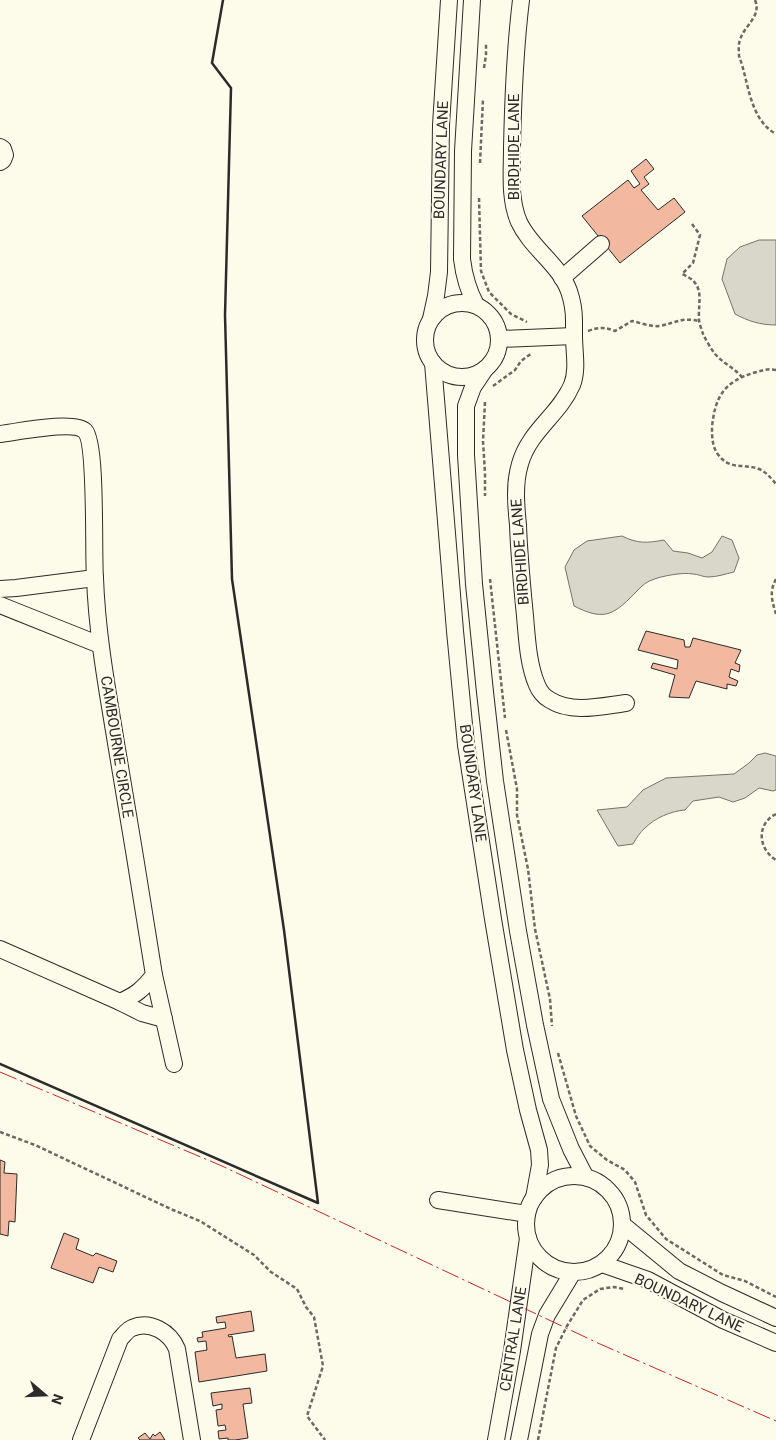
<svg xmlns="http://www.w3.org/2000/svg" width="776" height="1440" font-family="Roboto,sans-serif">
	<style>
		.water { fill: #d8d7c9; stroke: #74746e }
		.building { fill: #f2b8a0; stroke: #2b2b2b }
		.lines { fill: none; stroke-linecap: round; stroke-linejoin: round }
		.minor-casing { stroke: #2b2b2b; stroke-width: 18 }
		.path { stroke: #6a6964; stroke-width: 2.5; stroke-dasharray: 4 2.5; stroke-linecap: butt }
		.minor { stroke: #fdfbea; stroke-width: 16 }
		.wall { stroke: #2b2b2b; stroke-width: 2.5 }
		.power { stroke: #c62828; stroke-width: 1; stroke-dasharray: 18 4 2.5 4; stroke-linecap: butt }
		.labels { text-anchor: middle; stroke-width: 4; stroke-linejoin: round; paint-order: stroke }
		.street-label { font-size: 15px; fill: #2b2b2b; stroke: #fdfbea }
	</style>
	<rect width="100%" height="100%" fill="#fdfbea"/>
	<!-- water -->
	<g class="water">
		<path d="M 759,240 L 776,240 L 776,325 C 760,325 748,321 735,314 L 722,279 L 727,259 L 740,247 Z"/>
		<path d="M 622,536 C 638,544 647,543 664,540 L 673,551 L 688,553 L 702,558 L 712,552 L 722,536 L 732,540 L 739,558 L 734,572 C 725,574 717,577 708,577 C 703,577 698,574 693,574 C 683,572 661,576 652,580 C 645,582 639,589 634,594 C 612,617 602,620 574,606 L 565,567 L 574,550 L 587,541 Z"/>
		<path d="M 765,753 L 776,756 L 776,790 L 773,791 L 759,788 L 745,798 L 733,802 L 719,797 L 693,801 L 685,810 C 671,811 655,818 645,828 C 640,832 636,839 633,844 L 618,846 L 597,810 L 627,807 L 643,790 L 666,778 L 734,774 L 749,763 L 757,755 Z"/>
	</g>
	<!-- building -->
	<g class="building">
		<path d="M 646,159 L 654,169 L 644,177 L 649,184 L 641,190 L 658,210 L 674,198 L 685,212 L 620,263 L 582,216 L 628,180 L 634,188 L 640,184 L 631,171 Z"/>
		<path d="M 646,631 L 684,640 L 685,647 L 690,647 L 693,638 L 741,650 L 735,663 L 740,665 L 739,672 L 731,669 L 729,677 L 738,681 L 736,686 L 727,684 L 727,689 L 696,681 L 689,698 L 669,697 L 675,675 L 651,668 L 653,663 L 677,669 L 678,660 L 638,650 Z"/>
		<path d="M 0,1160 L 5,1162 L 4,1173 L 17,1174 L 15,1222 L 9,1221 L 8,1236 L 0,1234 Z"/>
		<path d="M 64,1233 L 79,1239 L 76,1249 L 93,1256 L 96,1253 L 117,1261 L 113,1272 L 99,1267 L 93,1283 L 51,1268 Z"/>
		<path d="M 251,1311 L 254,1331 L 228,1335 L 229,1337 L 232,1336 L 236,1358 L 265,1354 L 267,1371 L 199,1382 L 195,1352 L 207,1350 L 206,1341 L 198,1342 L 197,1338 L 203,1337 L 202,1332 L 226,1328 L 225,1322 L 217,1323 L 216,1317 Z"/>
		<path d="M 250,1388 L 252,1403 L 243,1404 L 248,1438 L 235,1440 L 228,1440 L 228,1438 L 219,1439 L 218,1431 L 226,1430 L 225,1425 L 218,1426 L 216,1410 L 222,1409 L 222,1404 L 213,1406 L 211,1393 Z"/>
		<path d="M 160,1432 L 165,1440 L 140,1440 L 138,1438 L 145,1433 L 150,1439 L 153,1434 L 155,1436 Z"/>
	</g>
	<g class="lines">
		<!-- minor casing -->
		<g class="minor-casing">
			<g id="minor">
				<path d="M 472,0 L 463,151 L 462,259 C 464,276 468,290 476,305"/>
				<path d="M 521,0 C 515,49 513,99 512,148 C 512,172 509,199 519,222 C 531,248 559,264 569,291 C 572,300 574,311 574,320 C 574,325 574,331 574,336 C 574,352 578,370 572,385 C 559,415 529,431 520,464 C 514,484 516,505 518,525 C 519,555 522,585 525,616 C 527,638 528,664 537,685 C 539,690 544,697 550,700 C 572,714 602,706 626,703"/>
				<path d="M 0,147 L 3,149 L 5,155 L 3,160 L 0,162"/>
				<path d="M 562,278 L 601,244"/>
				<circle cx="462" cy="340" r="37"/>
				<path d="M 431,319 L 436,296 L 439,272 L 441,125 L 449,0"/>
				<path d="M 499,339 L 574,336"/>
				<path d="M 433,363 L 455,631 L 466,745 L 493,919 L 515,1050 L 528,1110 L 539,1150 L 540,1165 L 534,1198"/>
				<path d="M 485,369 L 473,387 L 466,406 L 466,455 L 474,584 L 485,692 L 495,781 L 518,931 L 535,1025 L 551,1099 L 571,1149 L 585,1176"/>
				<path d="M 0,434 C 17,432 74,420 85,431 C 97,443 93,555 95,578 C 97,634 107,688 116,743 C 129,820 142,898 154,975 C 143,989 136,995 120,1002 L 0,949"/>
				<path d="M 0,589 L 16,588 L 95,578"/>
				<path d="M 0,605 L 100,645"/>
				<path d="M 154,975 L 174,1064"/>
				<path d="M 120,1002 L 142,1013 L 164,1019"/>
				<circle cx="574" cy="1224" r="48"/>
				<path d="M 438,1200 L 527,1214"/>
				<path d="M 623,1225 L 679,1271 L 722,1293 L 776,1318"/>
				<path d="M 602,1264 L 648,1280 L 723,1320 L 776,1343"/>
				<path d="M 81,1440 L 120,1339 C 124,1335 127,1330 132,1328 C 150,1320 170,1332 177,1349 L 192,1440"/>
				<path d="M 496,1440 L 512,1351 L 528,1238"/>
				<path d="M 519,1440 L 540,1334 L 547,1315 L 573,1272"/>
			</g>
		</g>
		<!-- path -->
		<g class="path">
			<path d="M 755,0 C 762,17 744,25 740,40 C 738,45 739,51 739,56 C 749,82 749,119 776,134"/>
			<path d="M 484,68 L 486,55 L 486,44"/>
			<path d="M 480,163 L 483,99"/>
			<path d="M 479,198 L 481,271 L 489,292 L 511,314 L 527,322"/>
			<path d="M 692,224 L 700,235 L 693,263 L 682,274 C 706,284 698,299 699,319 C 699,324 702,330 703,334 C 706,340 711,349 715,354 C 723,363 734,368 742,377"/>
			<path d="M 588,331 C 599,327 605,327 615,331 L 632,321 C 641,323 651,327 660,326 C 675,323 682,317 699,321"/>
			<path d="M 776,370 C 768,368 761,371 753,373 C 724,382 715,397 712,427 C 712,436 712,445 717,453 C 729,471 743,463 759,469 C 766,472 771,478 776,484"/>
			<path d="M 493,386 L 515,370 L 521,361 L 532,353"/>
			<path d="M 485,402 L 483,441 L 485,473 L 485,496"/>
			<path d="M 490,579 L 505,718"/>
			<path d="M 776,579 C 769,592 772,601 776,614"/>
			<path d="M 506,730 L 517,789 L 517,815 L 528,869 L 535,929 L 550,999 L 552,1026"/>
			<path d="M 776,814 C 756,824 758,849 776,860"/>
			<path d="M 558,1053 L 576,1116 L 590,1146 L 607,1160 L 625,1170 L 635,1182 L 646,1215 L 666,1239 L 723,1275 L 745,1281 L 776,1297"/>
			<path d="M 0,1132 L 35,1145 L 173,1210 L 200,1221 L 254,1255 L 271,1272 L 297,1289 L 306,1307 L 314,1317 L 323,1366 L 307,1416 L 325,1440"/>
			<path d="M 538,1440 L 556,1348 L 567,1326 L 583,1300 L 600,1289 L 614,1287 L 624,1289"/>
		</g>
		<!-- minor -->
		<use href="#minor" class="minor"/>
		<!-- wall -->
		<path class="wall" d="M 0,1064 L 318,1203 L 284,930 L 232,579 L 225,315 L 231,88 L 212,63 L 223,0"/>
		<!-- power -->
		<path class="power" d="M 0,1072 L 222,1166 L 600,1344 L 776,1421"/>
	</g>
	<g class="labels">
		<!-- street labels -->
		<g class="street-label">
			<text transform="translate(514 147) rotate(-90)" y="5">BIRDHIDE LANE</text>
			<text transform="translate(441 160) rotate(-88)" y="5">BOUNDARY LANE</text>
			<text transform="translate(520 552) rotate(-94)" y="5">BIRDHIDE LANE</text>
			<text transform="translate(117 747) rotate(81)" y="5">CAMBOURNE CIRCLE</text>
			<text transform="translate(473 783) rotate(82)" y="5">BOUNDARY LANE</text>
			<text transform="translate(689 1303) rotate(25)" y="5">BOUNDARY LANE</text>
			<text transform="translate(513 1339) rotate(-81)" y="5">CENTRAL LANE</text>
		</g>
	</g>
	<!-- north arrow -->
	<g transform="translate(45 1395) rotate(109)" stroke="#fdfbea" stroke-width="4" paint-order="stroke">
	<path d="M0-4L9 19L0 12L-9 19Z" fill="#2b2b2b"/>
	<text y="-8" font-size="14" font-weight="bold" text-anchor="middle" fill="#2b2b2b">N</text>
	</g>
</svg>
